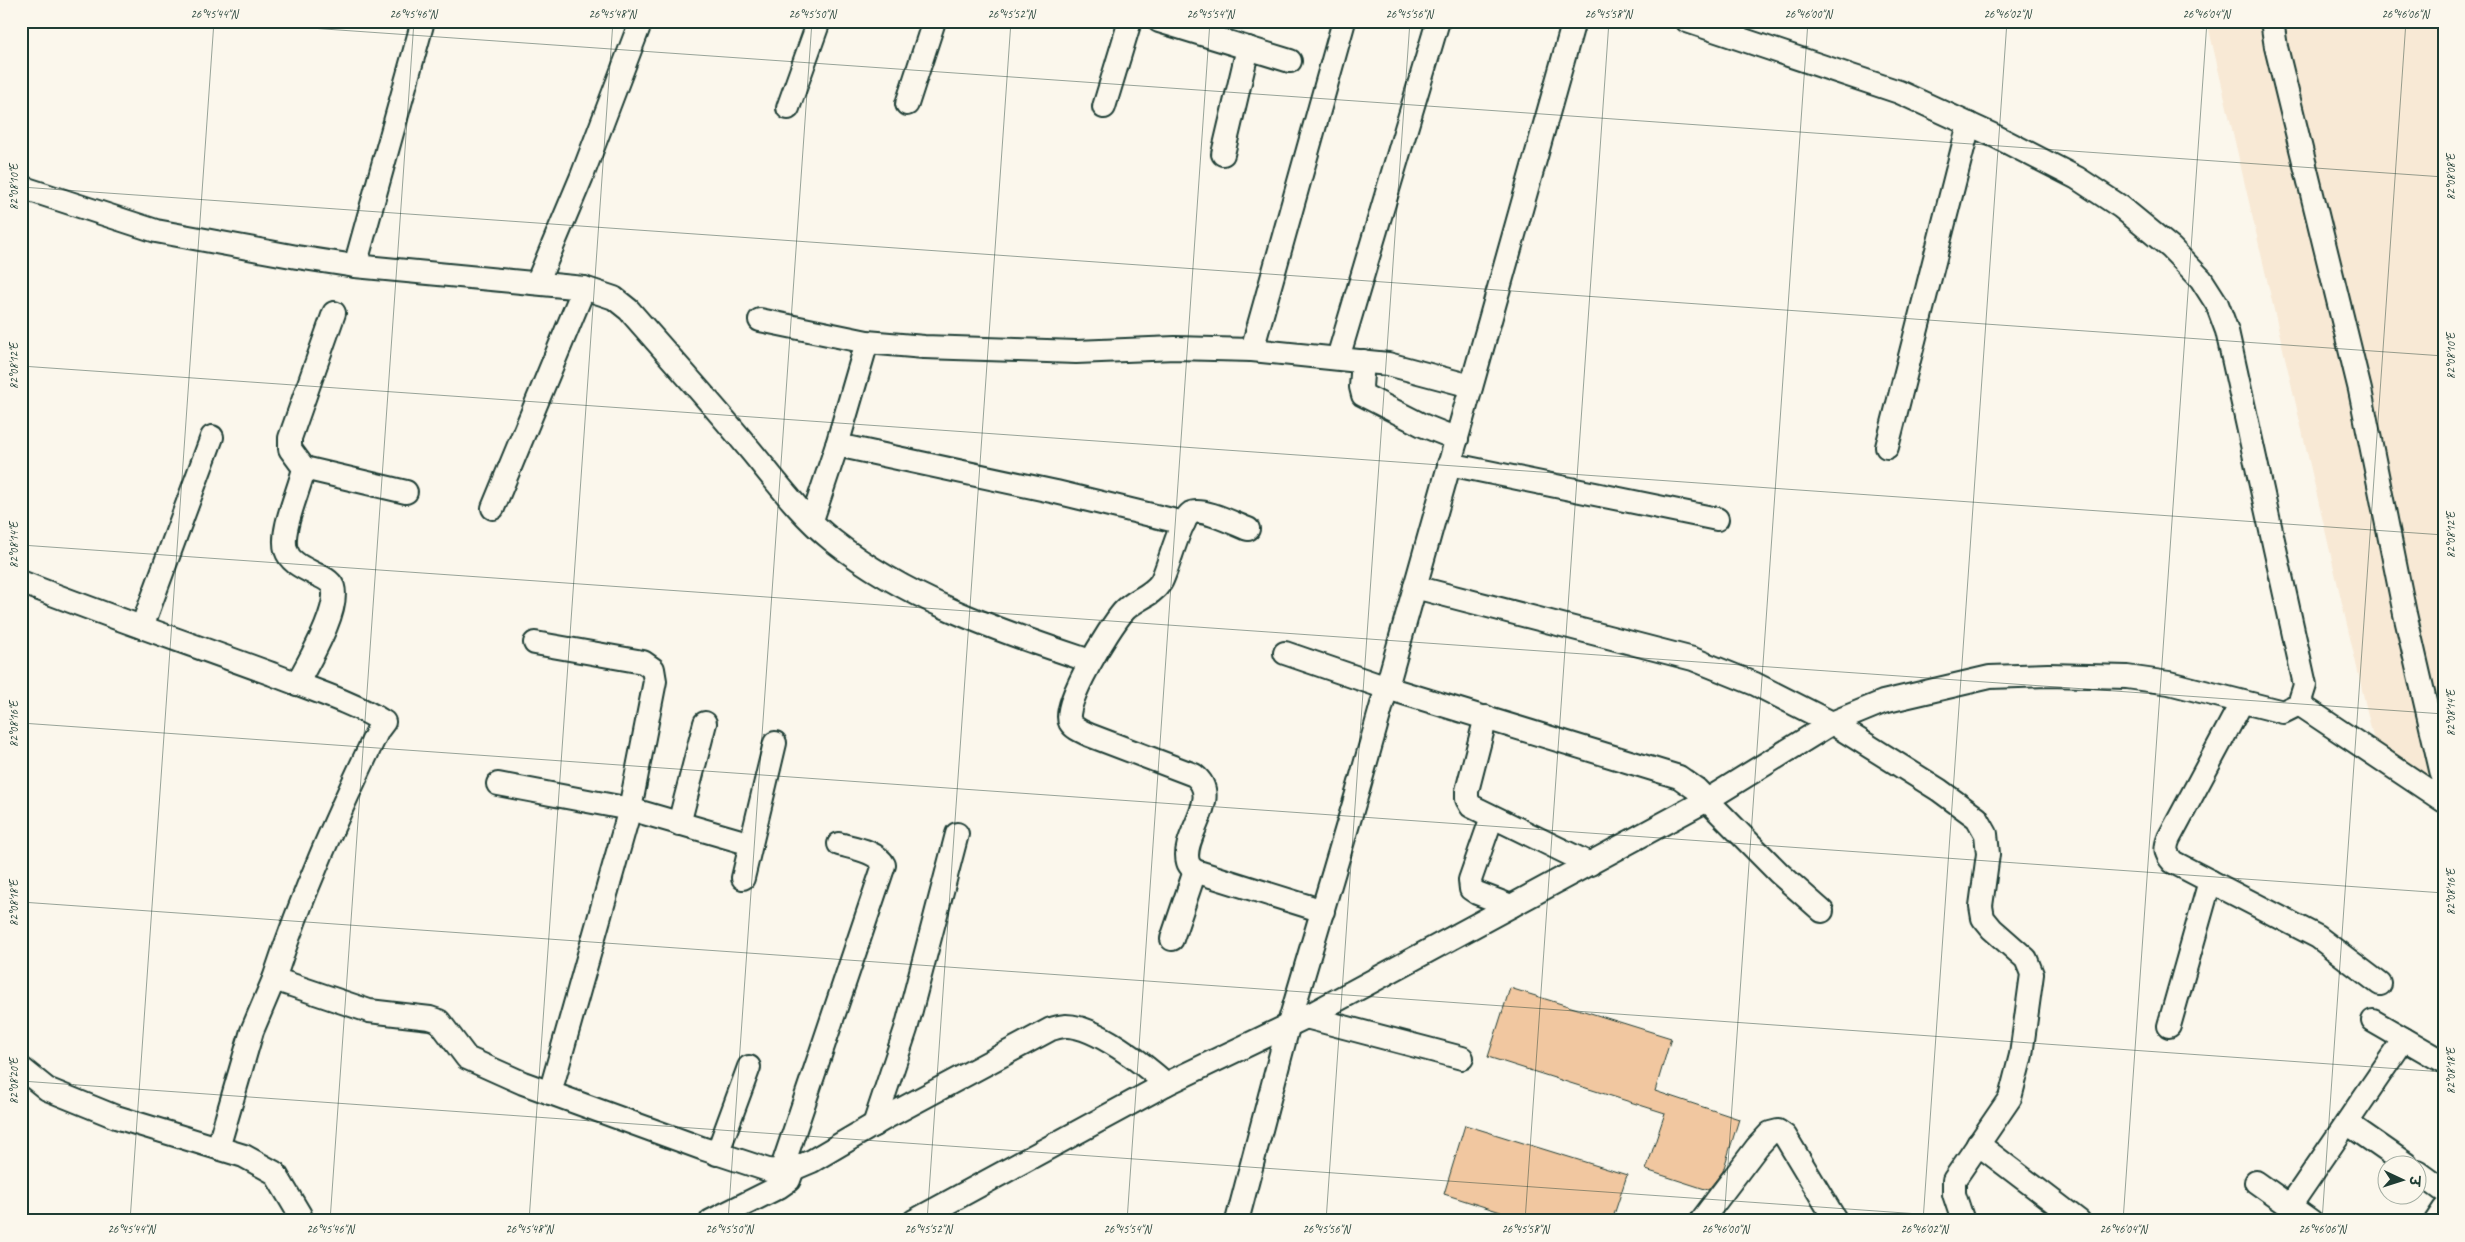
<svg xmlns="http://www.w3.org/2000/svg" width="2465" height="1242" font-family="Caveat,'Playpen Sans Deva',sans-serif">
	<style>
		.built { fill: #f8e9d5 }
		.building { fill: #f1c7a0; stroke: #1f3d34 }
		.lines { fill: none; stroke-linecap: round; stroke-linejoin: round }
		.minor-casing { stroke: #1f3d34; stroke-width: 26 }
		.minor { stroke: #fbf7ec; stroke-width: 22 }
		.ticks { fill: none; stroke: #1f3d34; stroke-width: 1; stroke-opacity: 0.45 }
		.neatline { fill: none; stroke: #1f3d34; stroke-width: 2 }
		.ticks-label { font-size: 12px; text-anchor: middle; fill: #1f3d34 }
	</style>
	<rect width="100%" height="100%" fill="#fbf7ec"/>
	<filter id="ink" filterUnits="userSpaceOnUse"><feTurbulence type="fractalNoise" baseFrequency=".02" numOctaves="2"/><feDisplacementMap in="SourceGraphic" scale="10" xChannelSelector="R" yChannelSelector="G"/><feConvolveMatrix kernelMatrix="1 2 1 2 8 2 1 2 1" color-interpolation-filters="sRGB"/></filter>
	<g filter="url(#ink)">
		<!-- built -->
		<path class="built" d="M 2207,21 L 2444,21 L 2444,811 L 2380,767 Z"/>
		<!-- building -->
		<g class="building">
			<path d="M 1510,988 L 1671,1038 L 1655,1091 L 1739,1119 L 1723,1171 L 1708,1190 L 1646,1170 L 1665,1113 L 1488,1057 Z"/>
			<path d="M 1465,1125 L 1627,1175 L 1612,1221 L 1529,1221 L 1444,1194 Z"/>
		</g>
		<g class="lines">
			<!-- minor casing -->
			<g class="minor-casing">
				<g id="minor">
					<path d="M 1159,21 L 1290,61"/>
					<path d="M 2272,21 L 2276,47 L 2360,390 L 2405,614 L 2444,783"/>
					<path d="M 907,104 L 934,21"/>
					<path d="M 1104,107 L 1130,21"/>
					<path d="M 788,108 L 819,21"/>
					<path d="M 1223,154 L 1248,48"/>
					<path d="M 21,187 L 156,231 L 297,257 L 355,266 L 584,288 L 614,298 L 629,310 C 668,355 708,399 746,445 C 773,477 799,514 832,540 C 909,601 998,630 1090,661"/>
					<path d="M 355,266 L 423,21"/>
					<path d="M 537,283 L 582,176 L 641,21"/>
					<path d="M 760,320 L 867,342 L 924,347 L 1076,352 L 1175,348 L 1252,350 L 1388,364 L 1471,386"/>
					<path d="M 1252,350 L 1344,21"/>
					<path d="M 1338,358 L 1438,21"/>
					<path d="M 1363,361 L 1361,387 L 1363,395 L 1422,425 L 1457,439"/>
					<path d="M 837,445 L 1056,492 L 1184,523"/>
					<path d="M 1887,447 L 1969,124"/>
					<path d="M 1449,464 L 1717,519"/>
					<path d="M 304,468 L 406,492"/>
					<path d="M 493,508 L 584,288"/>
					<path d="M 812,520 L 837,445 L 867,342"/>
					<path d="M 1248,529 C 1237,525 1202,507 1191,513 C 1179,521 1169,567 1161,582 C 1151,597 1134,599 1123,612 C 1110,627 1061,705 1070,722 C 1074,729 1083,732 1089,735 L 1194,775 C 1224,798 1180,836 1188,862 C 1189,866 1193,869 1195,871 L 1323,911"/>
					<path d="M 21,582 C 104,615 188,643 272,674 C 304,687 355,703 384,722 L 378,730 C 339,812 302,893 274,979 L 369,1011 L 430,1018 L 439,1021 L 467,1058 L 523,1083 L 704,1149 L 768,1170 L 781,1171 L 793,1169 L 812,1161 L 887,1117 L 1051,1029 C 1055,1028 1061,1026 1066,1026 C 1096,1026 1145,1065 1166,1084"/>
					<path d="M 1415,587 L 1693,659 L 1755,684 L 1832,723 L 1939,790 L 1977,818 L 1986,834 L 1988,854 L 1981,906 L 1983,918 L 1992,929 L 2026,959 L 2032,974 L 2021,1055 L 2010,1098 L 1954,1180 L 1954,1194 L 1963,1221"/>
					<path d="M 142,627 L 212,437"/>
					<path d="M 535,643 L 643,662 L 653,669 L 655,681 L 630,809 L 550,1093"/>
					<path d="M 1285,653 L 1387,688 L 1679,777 L 1696,789 L 1779,873 L 1822,911"/>
					<path d="M 297,684 C 308,662 340,610 333,587 C 330,580 322,577 315,574 C 304,568 290,563 286,550 C 280,530 300,489 304,468 L 290,449 L 290,438 L 334,313"/>
					<path d="M 2242,702 L 2169,838 C 2165,848 2165,853 2173,862 L 2318,937 L 2380,984"/>
					<path d="M 2299,704 L 2444,801"/>
					<path d="M 1486,717 L 1467,791 L 1467,799 L 1471,806 L 1590,864"/>
					<path d="M 498,784 L 630,809 L 751,844"/>
					<path d="M 1492,817 L 1470,880 L 1471,889 L 1477,893 L 1511,906"/>
					<path d="M 679,824 L 705,723"/>
					<path d="M 743,878 L 775,743"/>
					<path d="M 1172,939 L 1195,871"/>
					<path d="M 1306,1017 L 1462,1058"/>
					<path d="M 2373,1021 L 2444,1062"/>
					<path d="M 2169,1026 L 2210,881"/>
					<path d="M 21,1068 L 47,1089 L 116,1117 L 244,1156 L 275,1173 L 300,1215 L 299,1221"/>
					<path d="M 2347,1123 L 2406,1164"/>
					<path d="M 874,1125 L 906,1029 L 957,834"/>
					<path d="M 1978,1144 L 2079,1221"/>
					<path d="M 218,1148 L 252,1031 L 274,979"/>
					<path d="M 717,1154 L 749,1067"/>
					<path d="M 781,1171 L 884,865 C 877,851 853,848 839,844"/>
					<path d="M 2418,1172 L 2444,1191"/>
					<path d="M 2256,1182 L 2311,1221"/>
					<path d="M 2290,1206 L 2404,1039"/>
					<path d="M 711,1221 L 779,1187 L 789,1180 L 793,1169"/>
					<path d="M 914,1221 L 1166,1084 L 1306,1017 L 1707,800 L 1832,723 L 1883,702 L 1990,677 L 2048,675 L 2127,677 L 2169,683 L 2283,712 L 2299,704 L 2305,685 L 2227,331 L 2217,304 L 2201,279 L 2171,248 L 2121,207 L 2077,178 L 1997,137 L 1899,92 L 1687,21"/>
					<path d="M 1237,1221 L 1288,1027 L 1356,797 L 1574,21"/>
					<path d="M 1701,1221 L 1757,1147 L 1770,1133 L 1778,1131 L 1785,1136 L 1836,1221"/>
					<path d="M 2436,1221 L 2444,1209"/>
				</g>
			</g>
			<!-- minor -->
			<use href="#minor" class="minor"/>
		</g>
	</g>
	<!-- ticks -->
	<path class="ticks" d="M 210,21 L 2444,177M 21,187 L 2444,356M 21,366 L 2444,535M 21,545 L 2444,714M 21,723 L 2444,893M 21,902 L 2444,1072M 21,1081 L 2019,1221M 130,1221 L 214,21M 330,1221 L 414,21M 529,1221 L 613,21M 728,1221 L 812,21M 927,1221 L 1011,21M 1127,1221 L 1210,21M 1326,1221 L 1410,21M 1525,1221 L 1609,21M 1724,1221 L 1808,21M 1923,1221 L 2007,21M 2123,1221 L 2207,21M 2322,1221 L 2406,21"/>
	<!-- margin -->
	<rect width="2465" height="1242" fill="none" stroke="#fbf7ec" stroke-width="55"/>
	<!-- north arrow -->
	<g transform="translate(2402 1180) rotate(94)"><circle r="24" fill="#fbf7ec" stroke="#a3ada2"/>
	<path d="M0-4L9 19L0 12L-9 19Z" fill="#1f3d34"/>
	<text y="-8" font-size="14" font-weight="bold" text-anchor="middle" fill="#1f3d34">उ</text>
	</g>
	<rect x="28" y="28" width="2410" height="1186" class="neatline"/>
	<g class="ticks-label">
		<text x="214" y="18">26°45'44"N</text>
		<text x="413" y="18">26°45'46"N</text>
		<text x="612" y="18">26°45'48"N</text>
		<text x="812" y="18">26°45'50"N</text>
		<text x="1011" y="18">26°45'52"N</text>
		<text x="1210" y="18">26°45'54"N</text>
		<text x="1409" y="18">26°45'56"N</text>
		<text x="1608" y="18">26°45'58"N</text>
		<text x="1808" y="18">26°46'00"N</text>
		<text x="2007" y="18">26°46'02"N</text>
		<text x="2206" y="18">26°46'04"N</text>
		<text x="2405" y="18">26°46'06"N</text>
		<text transform="translate(2451 177) rotate(-90)" y="4">82°08'08"E</text>
		<text transform="translate(14 187) rotate(-90)" y="4">82°08'10"E</text>
		<text transform="translate(2451 356) rotate(-90)" y="4">82°08'10"E</text>
		<text transform="translate(14 366) rotate(-90)" y="4">82°08'12"E</text>
		<text transform="translate(2451 535) rotate(-90)" y="4">82°08'12"E</text>
		<text transform="translate(14 545) rotate(-90)" y="4">82°08'14"E</text>
		<text transform="translate(2451 713) rotate(-90)" y="4">82°08'14"E</text>
		<text transform="translate(14 724) rotate(-90)" y="4">82°08'16"E</text>
		<text transform="translate(2451 892) rotate(-90)" y="4">82°08'16"E</text>
		<text transform="translate(14 903) rotate(-90)" y="4">82°08'18"E</text>
		<text transform="translate(2451 1071) rotate(-90)" y="4">82°08'18"E</text>
		<text transform="translate(14 1081) rotate(-90)" y="4">82°08'20"E</text>
		<text x="131" y="1233">26°45'44"N</text>
		<text x="330" y="1233">26°45'46"N</text>
		<text x="529" y="1233">26°45'48"N</text>
		<text x="729" y="1233">26°45'50"N</text>
		<text x="928" y="1233">26°45'52"N</text>
		<text x="1127" y="1233">26°45'54"N</text>
		<text x="1326" y="1233">26°45'56"N</text>
		<text x="1525" y="1233">26°45'58"N</text>
		<text x="1725" y="1233">26°46'00"N</text>
		<text x="1924" y="1233">26°46'02"N</text>
		<text x="2123" y="1233">26°46'04"N</text>
		<text x="2322" y="1233">26°46'06"N</text>
	</g>
</svg>
